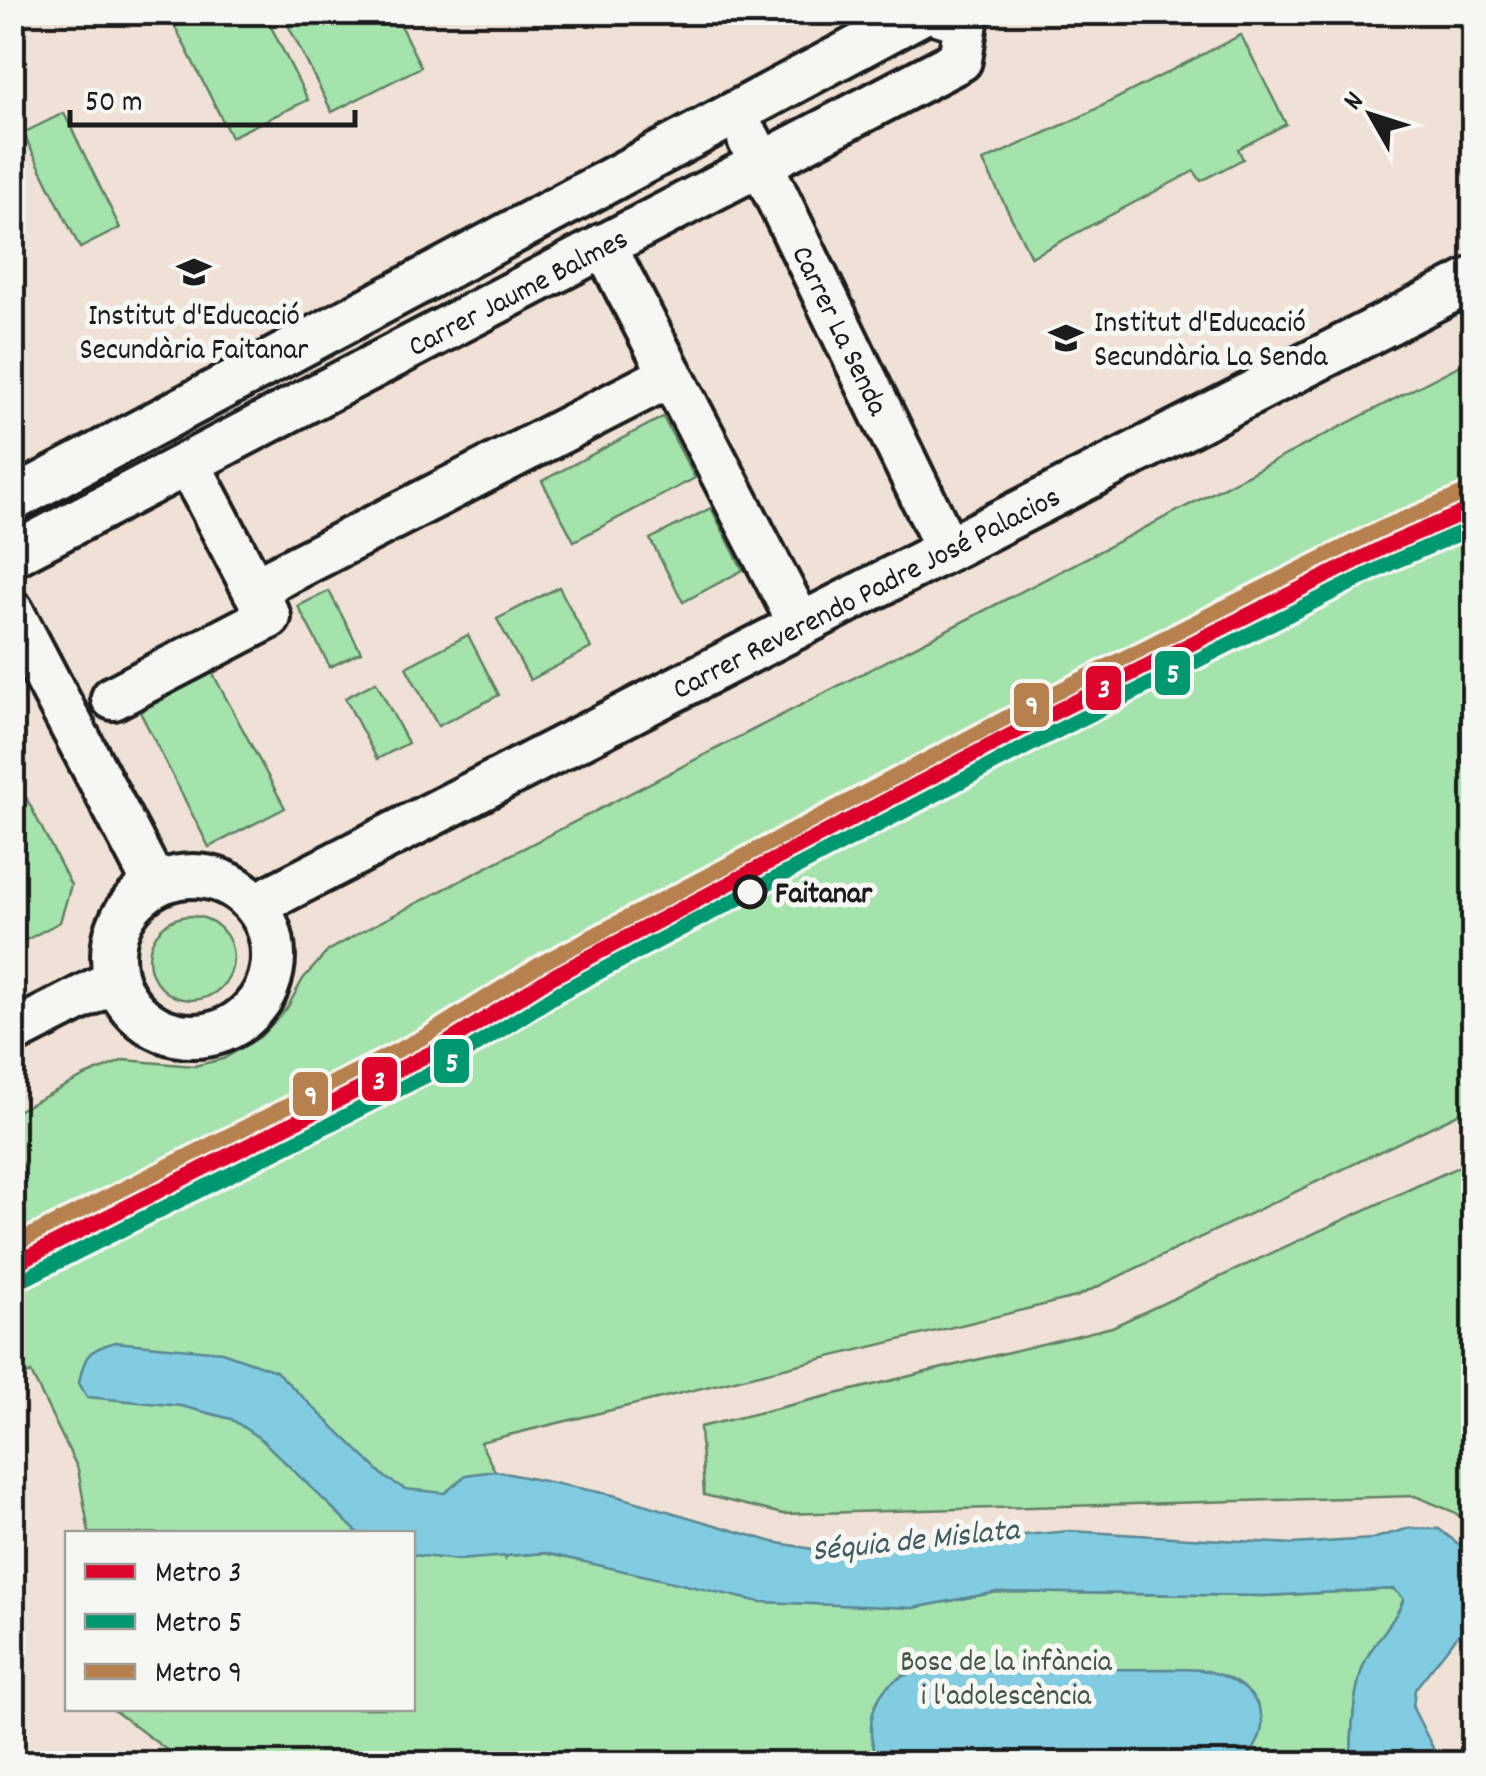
<svg xmlns="http://www.w3.org/2000/svg" width="1486" height="1776" font-family="Dekko,sans-serif">
	<style>
		.green { fill: #a4e3ab; stroke: #608064; stroke-width: 2.5 }
		.water { fill: #81cce1; stroke: #598692; stroke-width: 2.5 }
		.lines { fill: none; stroke-linecap: round; stroke-linejoin: round }
		.minor-casing { stroke: #1c1c1c; stroke-width: 50 }
		.minor { stroke: #f6f6f2; stroke-width: 42 }
		.metro-1-casing { stroke: #f6f6f2; stroke-width: 22 }
		.metro-2-casing { stroke: #f6f6f2; stroke-width: 22 }
		.metro-3-casing { stroke: #f6f6f2; stroke-width: 22 }
		.metro-1 { stroke: #dd052b; stroke-width: 15 }
		.metro-2 { stroke: #009870; stroke-width: 15 }
		.metro-3 { stroke: #b7814f; stroke-width: 15 }
		.stop-dot { fill: #f6f6f2; stroke: #1c1c1c; stroke-width: 5 }
		.labels { text-anchor: middle; stroke-width: 10; stroke-linejoin: round; paint-order: stroke }
		.street-label { font-size: 30px; fill: #1c1c1c; stroke: #f6f6f2 }
		.poi-label { font-size: 30px; fill: #1c1c1c; stroke: #f6f6f2 }
		.stop-label { font-size: 30px; font-weight: bold; fill: #1c1c1c; stroke: #f6f6f2; text-anchor: start }
		.park-label { font-size: 30px; fill: #455847; stroke: #f6f6f2 }
		.water-label { font-size: 32px; font-style: italic; fill: #3f5a61; stroke: #f6f6f2 }
		.line-badge { stroke: #f6f6f2; stroke-width: 4 }
		.badge-label { font-size: 28px; text-anchor: middle; font-weight: bold; fill: #fff }
	</style>
	<rect width="100%" height="100%" fill="#efe1d5"/>
	<filter id="ink" filterUnits="userSpaceOnUse"><feTurbulence type="fractalNoise" baseFrequency=".01" numOctaves="2"/><feDisplacementMap in="SourceGraphic" scale="20" xChannelSelector="R" yChannelSelector="G"/><feConvolveMatrix kernelMatrix="1 2 1 2 8 2 1 2 1" color-interpolation-filters="sRGB"/></filter>
	<g filter="url(#ink)">
		<!-- green -->
		<g class="green">
			<path d="M 168,13 L 264,13 L 308,100 L 231,137 Z"/>
			<path d="M 282,13 L 394,13 L 421,67 L 332,112 Z"/>
			<path d="M 1241,35 L 1286,124 L 1238,149 L 1243,159 L 1201,181 L 1194,171 L 1031,257 L 983,161 L 1078,118 Z"/>
			<path d="M 64,113 L 120,228 L 80,248 L 23,133 Z"/>
			<path d="M 1472,359 L 1474,364 L 1473,1107 L 1076,1297 L 480,1442 L 495,1471 L 505,1561 L 506,1556 L 545,1553 L 617,1568 L 913,1608 L 997,1592 L 1264,1596 L 1394,1589 L 1404,1598 C 1397,1619 1382,1633 1371,1652 C 1353,1680 1352,1727 1351,1760 L 1347,1763 L 189,1763 L 172,1754 L 112,1709 L 412,1708 L 412,1534 L 89,1533 L 78,1469 L 31,1373 L 13,1381 L 13,1113 L 85,1076 L 124,1060 L 194,1066 L 223,1059 L 260,1037 L 287,1008 L 303,979 L 328,951 L 363,931 Z"/>
			<path d="M 663,417 L 695,478 L 574,541 L 542,481 Z"/>
			<path d="M 711,508 L 743,570 L 683,602 L 650,539 Z"/>
			<path d="M 559,587 L 591,648 L 530,680 L 497,619 Z"/>
			<path d="M 329,591 L 361,652 L 330,667 L 298,606 Z"/>
			<path d="M 468,635 L 499,695 L 438,726 L 406,667 Z"/>
			<path d="M 212,672 L 285,808 L 209,847 L 140,712 Z"/>
			<path d="M 376,682 L 408,743 L 377,759 L 345,698 Z"/>
			<path d="M 13,772 L 71,885 L 60,922 L 13,947 Z"/>
			<circle cx="191" cy="958" r="42"/>
			<path d="M 1473,1160 L 1473,1527 L 1454,1512 L 1415,1496 L 783,1514 L 704,1495 L 700,1427 L 1112,1327 Z"/>
		</g>
		<!-- water -->
		<g class="water">
			<path d="M 115,1342 L 222,1352 L 276,1371 L 386,1478 L 405,1489 L 445,1493 L 466,1475 L 495,1471 L 613,1495 L 773,1542 L 829,1552 L 1070,1531 L 1293,1544 L 1372,1539 L 1410,1528 L 1439,1529 L 1460,1545 L 1470,1569 L 1473,1597 L 1462,1630 L 1415,1689 L 1413,1708 L 1433,1748 L 1434,1763 L 1354,1764 L 1351,1760 C 1352,1727 1353,1680 1370,1652 C 1382,1633 1396,1619 1404,1599 L 1394,1589 L 1264,1596 L 997,1592 L 913,1608 L 760,1602 L 545,1553 L 458,1560 L 413,1555 L 412,1534 L 358,1533 L 262,1440 L 231,1419 L 181,1406 L 87,1397 L 79,1383 C 84,1355 88,1350 115,1342 Z"/>
			<path d="M 1172,1669 C 1184,1670 1199,1668 1211,1672 C 1259,1685 1281,1725 1242,1763 L 879,1763 C 875,1753 871,1742 871,1731 C 870,1706 884,1681 909,1674 C 917,1672 926,1672 934,1670 Z"/>
		</g>
		<g class="lines">
			<!-- minor casing -->
			<g class="minor-casing">
				<g id="minor">
					<path id="s1" d="M 749,139 L 947,548"/>
					<path d="M 604,245 L 671,375"/>
					<path d="M 188,463 L 254,589"/>
					<path d="M 12,500 L 924,12"/>
					<path id="s2" d="M 12,555 L 960,60 L 966,22 L 934,12"/>
					<path d="M 12,612 L 155,885"/>
					<path d="M 113,698 L 269,617 L 254,589 L 671,375 L 800,624"/>
					<circle cx="193" cy="956" r="80"/>
					<path id="s3" d="M 257,906 L 273,896 L 1474,279"/>
					<path d="M 12,1033 L 116,980"/>
				</g>
			</g>
			<!-- minor -->
			<use href="#minor" class="minor"/>
			<!-- metro-1 casing -->
			<g class="metro-1-casing">
				<path id="metro-1" d="M 12,1265 L 431,1053 L 550,978 L 1035,722 L 1386,546 L 1474,508"/>
			</g>
			<!-- metro-2 casing -->
			<g class="metro-2-casing">
				<path id="metro-2" d="M 20,1281 L 439,1069 L 559,993 L 1043,738 L 1393,562 L 1474,527"/>
			</g>
			<!-- metro-3 casing -->
			<g class="metro-3-casing">
				<path id="metro-3" d="M 12,1245 L 422,1038 L 542,963 L 1027,707 L 1378,530 L 1467,492"/>
			</g>
			<!-- metro-1 -->
			<use href="#metro-1" class="metro-1"/>
			<!-- metro-2 -->
			<use href="#metro-2" class="metro-2"/>
			<!-- metro-3 -->
			<use href="#metro-3" class="metro-3"/>
		</g>
	</g>
	<!-- icons -->
	<defs>
		<g id="school-bare" transform="scale(2.7)"><path d="M0-5L7-2L0 1L-7-2ZM-4 1L0 2.5L4 1V4Q0 6-4 4Z" fill="#1c1c1c" stroke="#f6f6f2" stroke-width="2.5" paint-order="stroke"/></g>
	</defs>
	<g fill-rule="evenodd">
		<use href="#school-bare" x="194" y="272"/>
		<use href="#school-bare" x="1066" y="338"/>
	</g>
	<!-- markers -->
	<circle class="stop-dot" cx="750" cy="892" r="15"/>
	<g class="labels">
		<!-- street labels -->
		<g class="street-label">
			<text dy="10" stroke="none"><textPath href="#s2" startOffset="570">Carrer Jaume Balmes</textPath></text>
			<text dy="10" stroke="none"><textPath href="#s1" startOffset="212">Carrer La Senda</textPath></text>
			<text dy="10" stroke="none"><textPath href="#s3" startOffset="685">Carrer Reverendo Padre José Palacios</textPath></text>
		</g>
		<!-- poi labels -->
		<g class="poi-label">
			<text x="194" y="324">Institut d'Educació<tspan x="194" dy="34">Secundària Faitanar</tspan></text>
			<text x="1094" y="331" text-anchor="start">Institut d'Educació<tspan x="1094" dy="34">Secundària La Senda</tspan></text>
		</g>
		<!-- stop labels -->
		<g class="stop-label">
			<text x="775" y="902">Faitanar</text>
		</g>
		<!-- park labels -->
		<g class="park-label">
			<text x="1006" y="1670">Bosc de la infància<tspan x="1006" dy="34">i l'adolescència</tspan></text>
		</g>
		<!-- water labels -->
		<g class="water-label">
			<text transform="translate(915 1538) rotate(-6)" y="11">Séquia de Mislata</text>
		</g>
	</g>
	<g class="line-badge">
		<rect x="1153" y="649" width="39" height="48" rx="10" fill="#009870"/>
		<rect x="1084" y="664" width="39" height="48" rx="10" fill="#dd052b"/>
		<rect x="1012" y="681" width="39" height="48" rx="10" fill="#b7814f"/>
		<rect x="432" y="1037" width="39" height="48" rx="10" fill="#009870"/>
		<rect x="360" y="1055" width="39" height="48" rx="10" fill="#dd052b"/>
		<rect x="291" y="1070" width="39" height="48" rx="10" fill="#b7814f"/>
	</g>
	<g class="badge-label">
		<text x="1173" y="682">5</text>
		<text x="1104" y="697">3</text>
		<text x="1032" y="714">9</text>
		<text x="452" y="1071">5</text>
		<text x="379" y="1089">3</text>
		<text x="311" y="1104">9</text>
	</g>
	<!-- margin -->
	<rect width="1486" height="1776" fill="none" stroke="#f6f6f2" stroke-width="50"/>
	<rect x="25" y="25" width="1436" height="1726" fill="none" stroke="#1c1c1c" stroke-width="4" filter="url(#ink)"/>
	<!-- legend -->
	<rect x="65" y="1531" width="350" height="180" fill="#f6f6f2" stroke="#9f9f9c" stroke-width="2.5"/>
	<rect x="85" y="1564" width="50" height="15" fill="#dd052b" stroke="#9f9f9c" stroke-width="2.5"/>
	<text x="155" y="1581" font-size="30" fill="#1c1c1c">Metro 3</text>
	<rect x="85" y="1614" width="50" height="15" fill="#009870" stroke="#9f9f9c" stroke-width="2.5"/>
	<text x="155" y="1631" font-size="30" fill="#1c1c1c">Metro 5</text>
	<rect x="85" y="1664" width="50" height="15" fill="#b7814f" stroke="#9f9f9c" stroke-width="2.5"/>
	<text x="155" y="1681" font-size="30" fill="#1c1c1c">Metro 9</text>
	<!-- north arrow -->
	<g transform="translate(1371 115) rotate(309)" stroke="#f6f6f2" stroke-width="8" paint-order="stroke">
	<path d="M0-8L18 38L0 25L-18 38Z" fill="#1c1c1c"/>
	<text y="-15" font-size="28" font-weight="bold" text-anchor="middle" fill="#1c1c1c">N</text>
	</g>
	<!-- scale -->
	<path d="M70 110v15h285v-15" fill="none" stroke="#1c1c1c" stroke-width="5"/>
	<text x="85" y="110" font-size="30" fill="#1c1c1c" stroke="#f6f6f2" stroke-width="8" paint-order="stroke">50 m</text>
</svg>
